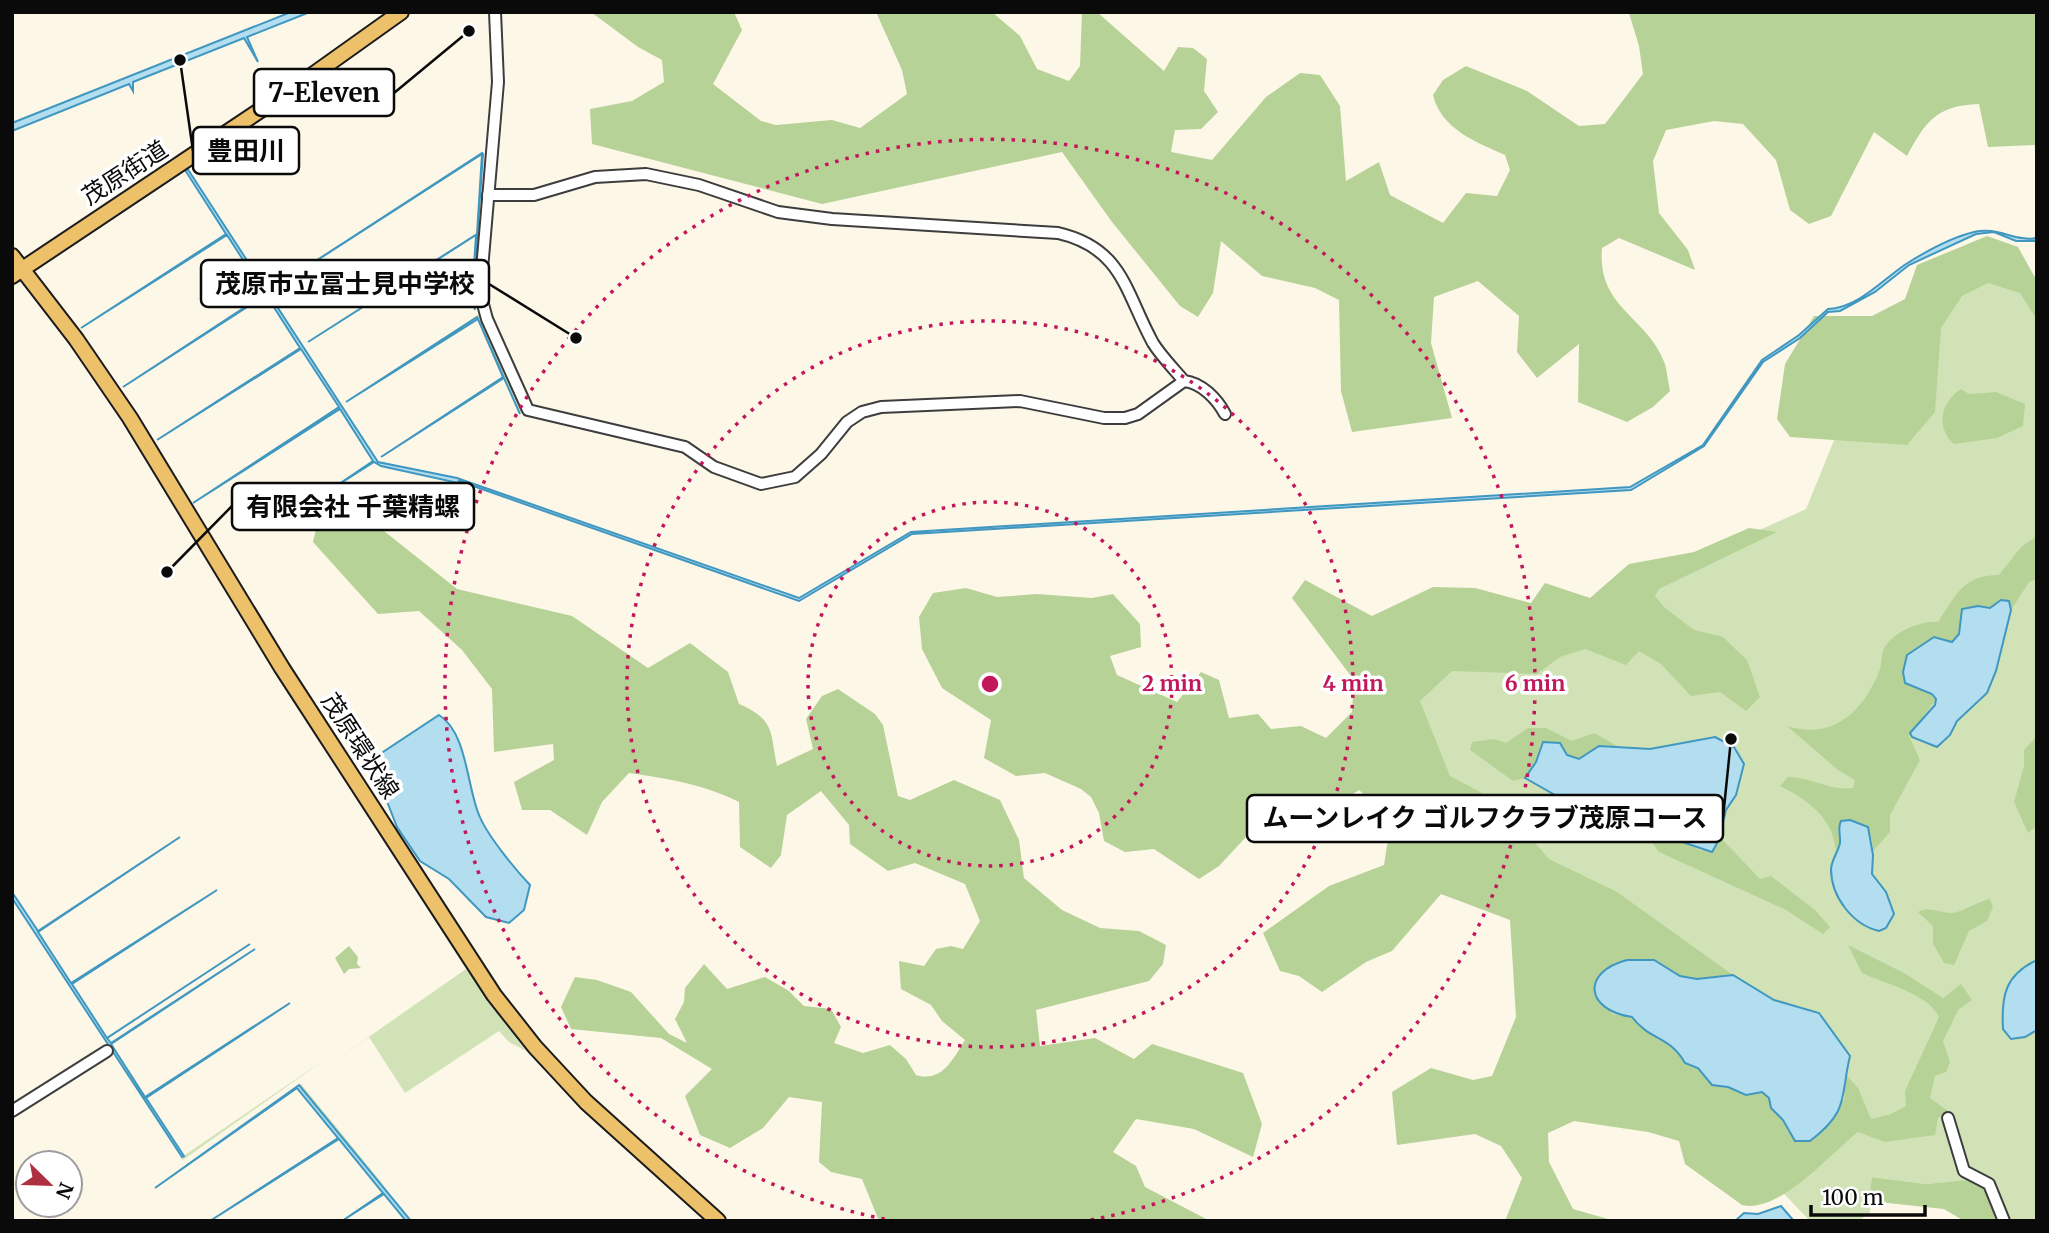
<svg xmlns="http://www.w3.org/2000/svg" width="2049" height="1233" font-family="Merriweather,'Noto Sans JP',serif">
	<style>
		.green { fill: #d1e3b6 }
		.forest { fill: #b7d297 }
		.water { fill: #b2deef; stroke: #4097c0; stroke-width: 2 }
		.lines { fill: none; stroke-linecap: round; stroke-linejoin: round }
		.minor-casing { stroke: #3d3d3d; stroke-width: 14 }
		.major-casing { stroke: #1b1b1b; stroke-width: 18 }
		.minor { stroke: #fff; stroke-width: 10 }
		.major { stroke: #ecc16a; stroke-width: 14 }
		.ring { fill: none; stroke: #c2185b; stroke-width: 3.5; stroke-dasharray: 3.5 7 }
		.labels { text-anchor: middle; stroke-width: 7; stroke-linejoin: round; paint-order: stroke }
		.street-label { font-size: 24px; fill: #0a0a0a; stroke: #fff }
		.centre { fill: #c2185b; stroke: #fff; stroke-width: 3.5 }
		.ring-label { font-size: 21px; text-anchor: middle; font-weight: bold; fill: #c2185b; stroke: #fff; stroke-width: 7; stroke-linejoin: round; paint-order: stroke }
		.leader { fill: none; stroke: #0a0a0a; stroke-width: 2.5 }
		.callout-dot { fill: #0a0a0a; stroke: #fff; stroke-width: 2.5 }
		.callout { fill: #fff; stroke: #0a0a0a; stroke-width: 2.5 }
		.callout-label { font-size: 26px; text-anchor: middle; font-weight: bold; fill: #0a0a0a }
	</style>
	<rect width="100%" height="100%" fill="#fdf7e8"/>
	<!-- green -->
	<g class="green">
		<path d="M 1984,271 L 2037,288 L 2037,1221 L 1976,1221 L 1951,1182 L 1926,1184 L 1873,1177 L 1870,1212 L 1859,1221 L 1810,1221 L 1612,1014 L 1442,784 L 1408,694 L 1443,665 L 1653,578 L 1806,509 L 1837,433 Z"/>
		<path d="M 478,315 L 481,315 L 522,408 L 521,413 L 477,317 L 346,402 Z"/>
		<path d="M 466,969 L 526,1051 L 509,1042 L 499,1031 L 405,1093 L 369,1037 L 304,1082 Z"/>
		<path d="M 107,1045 L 182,1157 L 327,1058 L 183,1160 Z"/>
		<path d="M 301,1084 L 383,1184 L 384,1186 L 299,1085 Z"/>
	</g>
	<!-- forest -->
	<g class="forest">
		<path d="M 591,12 L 734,12 L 742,30 L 713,84 L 761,121 L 776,125 L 832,120 L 860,128 L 907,94 L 902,70 L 876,12 L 992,12 L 1020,36 L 1037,69 L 1069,81 L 1080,66 L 1082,12 L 1097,12 L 1164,71 L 1178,47 L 1193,48 L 1207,59 L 1204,91 L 1218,112 L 1201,129 L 1175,130 L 1171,152 L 1212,160 L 1266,97 L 1300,73 L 1320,75 L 1340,106 L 1346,181 L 1379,162 L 1390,195 L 1443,223 L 1466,193 L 1497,196 L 1510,170 L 1505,155 C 1476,142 1441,129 1433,95 L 1443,80 L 1466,66 L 1527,91 L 1579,126 L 1605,124 L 1643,74 L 1639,46 L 1629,13 L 1626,12 L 2037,12 L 2037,145 L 1988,147 L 1979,104 C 1937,105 1925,122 1907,156 L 1874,132 L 1831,216 L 1809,224 L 1790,210 L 1776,160 L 1743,124 L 1714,121 L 1666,130 L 1653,161 L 1659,213 L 1688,250 L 1695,270 L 1619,238 L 1602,248 C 1597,309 1648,316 1665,364 C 1667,372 1668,382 1670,391 L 1653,407 L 1627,422 L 1578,402 L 1579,344 L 1537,378 L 1517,352 L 1519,316 L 1478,281 L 1434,297 L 1431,343 L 1452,418 L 1352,432 L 1341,391 L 1339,300 L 1315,288 L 1262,276 L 1221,241 L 1213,293 L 1198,317 L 1180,306 L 1112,222 L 1062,152 L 822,204 L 592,144 L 590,109 L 632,101 L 664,82 L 662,60 L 638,47 Z"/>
		<path d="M 1987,236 L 2018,247 L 2037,281 L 2037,320 L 2020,293 L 1988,283 L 1962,296 L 1941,328 L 1935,412 L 1907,445 L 1790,437 L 1777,419 L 1785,364 L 1814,316 L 1872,316 L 1905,299 L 1917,265 Z"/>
		<path d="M 1961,389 L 1969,394 L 1996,392 L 2025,404 L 2023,426 L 1997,438 L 1954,444 C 1935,427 1941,402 1961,389 Z"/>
		<path d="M 340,505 L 355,508 L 457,589 L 572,616 L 648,668 L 690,643 L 728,672 L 739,704 C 775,720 770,731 777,766 L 813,749 L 806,719 L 822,696 L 838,689 L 875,714 L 883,725 L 898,796 L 910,800 L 954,780 L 1000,800 L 1019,840 L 1024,878 L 1062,910 L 1100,928 L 1139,931 L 1166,945 L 1163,964 L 1149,981 L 1036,1010 L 1040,1046 L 1095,1038 L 1134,1059 L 1152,1044 L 1243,1073 L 1262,1124 L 1253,1157 L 1194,1129 L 1136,1119 L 1113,1152 L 1136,1166 L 1145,1187 L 1210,1221 L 879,1221 L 862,1179 L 831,1172 L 819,1162 L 822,1102 L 789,1097 L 763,1128 L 730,1148 L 700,1135 L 685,1096 L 712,1069 L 661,1038 L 571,1029 L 561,1007 L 575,977 L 597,980 L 631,992 L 669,1034 L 687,1043 L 675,1019 L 684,1002 L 685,988 L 704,964 L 727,989 L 765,977 L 789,991 L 804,1006 L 831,1009 L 841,1027 L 834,1043 L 863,1053 L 890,1045 L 906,1059 L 916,1075 C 942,1083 953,1059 965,1040 L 942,1021 L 931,1005 L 901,989 L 899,961 L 924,966 L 936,949 L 951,946 L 963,949 L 980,921 L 965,884 L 915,863 L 888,871 L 850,844 L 849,825 L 821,791 L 787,815 L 781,855 L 771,868 L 740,847 L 739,802 C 703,784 669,779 629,773 L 602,802 L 587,835 L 550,810 L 522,810 L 514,782 L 554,760 L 553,744 L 494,752 L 492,689 L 462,650 L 419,611 L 378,614 L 313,542 L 319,516 Z"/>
		<path d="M 1749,528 L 1777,532 L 1659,589 L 1655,596 L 1664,607 L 1694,630 L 1723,637 L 1747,660 L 1760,697 L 1746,711 L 1720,692 L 1691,696 L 1661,664 L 1639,651 L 1626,665 L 1585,649 L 1560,657 L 1537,674 L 1452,671 L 1420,701 L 1450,776 L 1499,802 L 1549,859 L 1617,892 L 1733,975 L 1697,979 L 1680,976 L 1654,960 L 1627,960 L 1601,973 L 1612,1014 L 1632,1017 C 1651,1043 1668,1033 1685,1063 L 1698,1068 L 1712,1085 L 1728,1087 L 1746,1095 L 1762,1092 L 1769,1098 L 1771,1108 L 1783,1120 L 1788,1132 L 1844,1100 L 1846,1075 L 1858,1088 L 1871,1119 L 1891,1114 L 1906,1106 L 1905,1091 L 1939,1017 C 1928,993 1885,984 1862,973 L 1848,945 L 1904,973 L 1943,998 L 1961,984 L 1972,1000 L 1958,1010 L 1943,1041 L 1950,1062 L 1946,1072 L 1935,1076 L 1930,1098 L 1948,1111 L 1938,1118 L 1935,1135 L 1885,1142 L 1858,1132 C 1830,1154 1779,1214 1742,1205 L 1685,1164 L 1679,1141 L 1648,1132 L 1574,1121 L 1548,1133 L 1549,1162 L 1573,1209 L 1615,1221 L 1505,1221 L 1522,1178 L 1501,1146 L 1475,1134 L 1397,1145 L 1392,1092 L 1431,1068 L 1473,1080 L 1492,1076 L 1516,1017 L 1510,920 L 1441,894 L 1392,951 L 1366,962 L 1322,992 L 1299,976 L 1280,971 L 1263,933 L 1329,886 L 1384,865 L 1391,820 L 1359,790 L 1295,831 L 1246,837 L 1219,866 L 1199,879 L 1154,849 L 1125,852 L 1104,841 L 1099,813 L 1091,797 L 1081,789 L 1045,773 L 1016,776 L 984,758 L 991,720 L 942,688 L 922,649 L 919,617 L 933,593 L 966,588 L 997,597 L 1037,594 L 1092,598 L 1113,594 L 1140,624 L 1141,647 L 1110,656 L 1117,675 L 1177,702 L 1201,672 L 1219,680 L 1229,718 L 1258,714 L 1271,729 L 1301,726 L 1326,738 L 1352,712 L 1354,680 L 1292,598 L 1305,580 L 1372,616 L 1433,587 L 1475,588 L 1531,603 L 1545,583 L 1590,598 L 1629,564 L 1694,552 Z"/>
		<path d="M 2037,536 L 2037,579 L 2029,582 L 2011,610 L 2011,604 L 2002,600 L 1990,608 L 1978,606 L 1962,609 L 1959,634 L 1953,642 L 1947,643 L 1937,637 L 1907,655 L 1905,668 L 1936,699 L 1909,736 L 1920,760 L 1890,815 L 1890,832 L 1873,851 L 1872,840 L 1850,820 L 1841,821 L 1840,843 L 1836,850 C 1832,817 1808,800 1780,786 L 1788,777 C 1811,777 1830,791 1853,788 L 1855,780 L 1838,770 L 1787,726 C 1832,740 1862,713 1879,672 C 1882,665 1881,657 1883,651 C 1890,633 1921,620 1938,622 C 1956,595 1963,575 1999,575 L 2021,547 Z"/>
		<path d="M 1528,728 L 1546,728 L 1572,741 L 1594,733 L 1619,747 L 1599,746 L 1579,759 L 1540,746 L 1536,762 L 1525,778 L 1513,781 L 1470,750 L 1472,742 L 1494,739 L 1506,743 Z"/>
		<path d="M 2037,736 L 2037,826 L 2028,833 L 2014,802 L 2024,766 L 2024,750 Z"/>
		<path d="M 1661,821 L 1668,824 L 1679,841 L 1702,851 L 1720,837 L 1760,879 L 1771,876 L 1815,910 L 1830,927 L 1823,934 L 1786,910 L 1659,852 L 1638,824 Z"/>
		<path d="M 1990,899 L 1993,907 L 1987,921 L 1969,931 L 1954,965 L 1944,963 L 1933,944 L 1933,926 L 1918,912 C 1932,905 1943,916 1957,912 C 1969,908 1977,902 1990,899 Z"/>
		<path d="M 349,946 L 358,957 L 357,964 L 361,968 L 349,969 L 344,974 L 335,958 Z"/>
		<path d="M 1872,1177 L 1926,1184 L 1969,1180 L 1986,1190 L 1999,1221 L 1964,1221 L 1944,1209 L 1869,1201 Z"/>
	</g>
	<!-- water -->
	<g class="water">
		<path d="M 291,12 L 310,12 L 247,37 L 258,62 L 244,38 L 133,82 L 133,91 L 129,84 L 12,131 L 12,123 Z"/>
		<path d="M 482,153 L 483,154 L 473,296 L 475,310 L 472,296 L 476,235 L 308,342 L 477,234 L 482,154 L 274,288 Z"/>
		<path d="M 187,168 L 378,462 L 457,478 L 799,598 L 911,532 L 1630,487 L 1703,445 L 1762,360 L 1799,335 L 1828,309 C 1858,308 1882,280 1906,264 C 1925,252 1953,237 1974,232 C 1997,226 2015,242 2037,238 L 2037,241 L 2016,241 L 1994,232 L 1976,234 L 1909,265 L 1875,292 L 1840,311 L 1828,312 L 1800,338 L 1763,362 L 1704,446 L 1631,490 L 912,534 L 799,601 L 459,481 L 407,526 L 454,482 L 381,466 L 374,462 L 327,492 L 373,461 L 340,409 L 193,503 L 339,407 L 301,349 L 157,440 L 300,348 L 266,295 L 123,387 L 265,294 L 227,235 L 81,328 L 226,234 L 185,170 Z"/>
		<path d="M 477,317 L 520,414 L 504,378 L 381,457 L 503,377 L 478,319 L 346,402 Z"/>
		<path d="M 2001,600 L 2009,601 L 2011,610 L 1996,671 L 1987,693 L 1957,721 L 1950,735 L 1937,747 L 1912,737 L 1910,733 L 1935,705 L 1936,699 L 1932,694 L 1905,683 L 1903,672 L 1907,655 L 1934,637 L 1952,642 L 1959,634 L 1962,609 L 1978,606 L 1990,608 Z"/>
		<path d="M 439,715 C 467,732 467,787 479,815 C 487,835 514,868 530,885 L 524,910 L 509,923 L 486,917 L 449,879 L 420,861 L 397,827 L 379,781 L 371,769 L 380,754 Z"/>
		<path d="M 1715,737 L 1734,747 L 1744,764 L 1736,795 L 1726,810 L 1719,840 L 1712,852 L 1679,841 L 1668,824 L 1661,821 L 1623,823 L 1588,808 L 1571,804 L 1525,778 L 1536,762 L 1543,742 L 1560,743 L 1567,755 L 1579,759 L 1599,746 L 1650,749 Z"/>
		<path d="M 1850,820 L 1868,827 L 1873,855 L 1872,874 L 1886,892 L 1894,914 L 1886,928 L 1879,931 C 1853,925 1831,897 1831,869 C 1832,859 1838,852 1840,843 C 1841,835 1837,829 1841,821 Z"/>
		<path d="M 180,837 L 38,932 L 71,983 L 217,890 L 72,984 L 107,1038 L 250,944 L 107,1038 L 111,1043 L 255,949 L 111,1044 L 145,1097 L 290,1003 L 146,1098 L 184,1156 L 182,1157 L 12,898 L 12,892 L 38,931 Z"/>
		<path d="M 1627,960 L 1654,960 L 1680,976 L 1697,979 L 1733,975 L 1774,1000 L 1819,1013 L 1850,1056 C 1840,1097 1850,1111 1810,1141 L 1795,1141 L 1783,1120 L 1771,1108 L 1769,1098 L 1762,1092 L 1746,1095 L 1728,1087 L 1712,1085 L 1698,1068 L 1685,1063 C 1669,1035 1650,1041 1632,1017 C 1585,1010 1581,972 1627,960 Z"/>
		<path d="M 2037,960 L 2037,1030 L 2025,1037 L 2011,1039 L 2003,1029 C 2001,996 2005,975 2037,960 Z"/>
		<path d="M 299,1085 L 411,1221 L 406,1221 L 384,1194 L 342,1221 L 383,1193 L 339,1139 L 210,1221 L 338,1138 L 297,1088 L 155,1188 Z"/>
		<path d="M 1781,1206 L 1794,1221 L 1735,1221 L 1744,1213 L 1758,1214 Z"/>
	</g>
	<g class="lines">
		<!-- minor casing -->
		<g class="minor-casing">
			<g id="minor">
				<path d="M 495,12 L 498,82 L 480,293 L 487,319 L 528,410 L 685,447 L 714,467 L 761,484 L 795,477 L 821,454 L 847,422 L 862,412 L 881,407 L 1020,401 L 1104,418 L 1125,418 L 1138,414 L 1184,381"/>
				<path d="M 488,195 L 534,195 L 595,177 L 646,174 L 699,185 L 778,212 L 832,219 L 1058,233 C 1123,248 1125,292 1153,343 C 1161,356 1174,369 1184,381 C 1202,383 1217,399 1225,414"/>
				<path d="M 12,1111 L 107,1051"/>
				<path d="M 1948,1118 L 1964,1171 L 1989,1184 L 2004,1221"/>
			</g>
		</g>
		<!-- major casing -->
		<g class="major-casing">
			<g id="major">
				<path d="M 12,256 L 76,339 L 130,418 L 282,668 L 494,995 L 535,1047 L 586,1102 L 718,1221"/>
				<path d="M 12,276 L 307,79 L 401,12"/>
			</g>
		</g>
		<!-- minor -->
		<use href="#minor" class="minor"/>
		<!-- major -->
		<use href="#major" class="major"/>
	</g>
	<!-- distance rings -->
	<g class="ring">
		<circle cx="990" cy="684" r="182"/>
		<circle cx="990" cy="684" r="363"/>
		<path d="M895 1221A545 545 0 1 1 1085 1221"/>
	</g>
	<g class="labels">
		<!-- street labels -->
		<g class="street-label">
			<text transform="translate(125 173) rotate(-33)" y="8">茂原街道</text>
			<text transform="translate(360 746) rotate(57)" y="8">茂原環状線</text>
		</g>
	</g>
	<circle cx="990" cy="684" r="10" class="centre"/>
	<g class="ring-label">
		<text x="1172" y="691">2 min</text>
		<text x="1353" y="691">4 min</text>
		<text x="1535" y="691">6 min</text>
	</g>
	<!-- callouts -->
	<path class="leader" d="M469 31L394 93M180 60L193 151M576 338L489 284M167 572L232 506M1731 739L1723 818"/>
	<g class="callout-dot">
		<circle cx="469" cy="31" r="7"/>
		<circle cx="180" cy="60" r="7"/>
		<circle cx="576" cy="338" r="7"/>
		<circle cx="167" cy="572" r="7"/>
		<circle cx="1731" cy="739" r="7"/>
	</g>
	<g class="callout">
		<rect x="254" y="69" width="140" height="47" rx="7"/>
		<rect x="193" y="127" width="106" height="47" rx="7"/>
		<rect x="201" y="260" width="288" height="47" rx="7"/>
		<rect x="232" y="483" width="242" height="47" rx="7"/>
		<rect x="1247" y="795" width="476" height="47" rx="7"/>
	</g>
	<g class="callout-label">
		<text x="324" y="102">7-Eleven</text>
		<text x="246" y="160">豊田川</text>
		<text x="345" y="293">茂原市立冨士見中学校</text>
		<text x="353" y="516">有限会社 千葉精螺</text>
		<text x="1485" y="827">ムーンレイク ゴルフクラブ茂原コース</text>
	</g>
	<!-- border -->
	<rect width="2049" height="1233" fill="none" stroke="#0a0a0a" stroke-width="28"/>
	<!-- north arrow -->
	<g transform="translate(49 1184) rotate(113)"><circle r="33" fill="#ffffff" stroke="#9d9d9d" stroke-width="2"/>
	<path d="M0-5L12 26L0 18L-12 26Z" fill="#ac3040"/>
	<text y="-10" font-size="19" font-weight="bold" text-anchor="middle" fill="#0a0a0a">N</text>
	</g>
	<!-- scale -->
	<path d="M1811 1205v10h114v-10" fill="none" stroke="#0a0a0a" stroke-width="3.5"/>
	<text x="1822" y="1205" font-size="21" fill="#0a0a0a" stroke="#ffffff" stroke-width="5" paint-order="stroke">100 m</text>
</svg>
